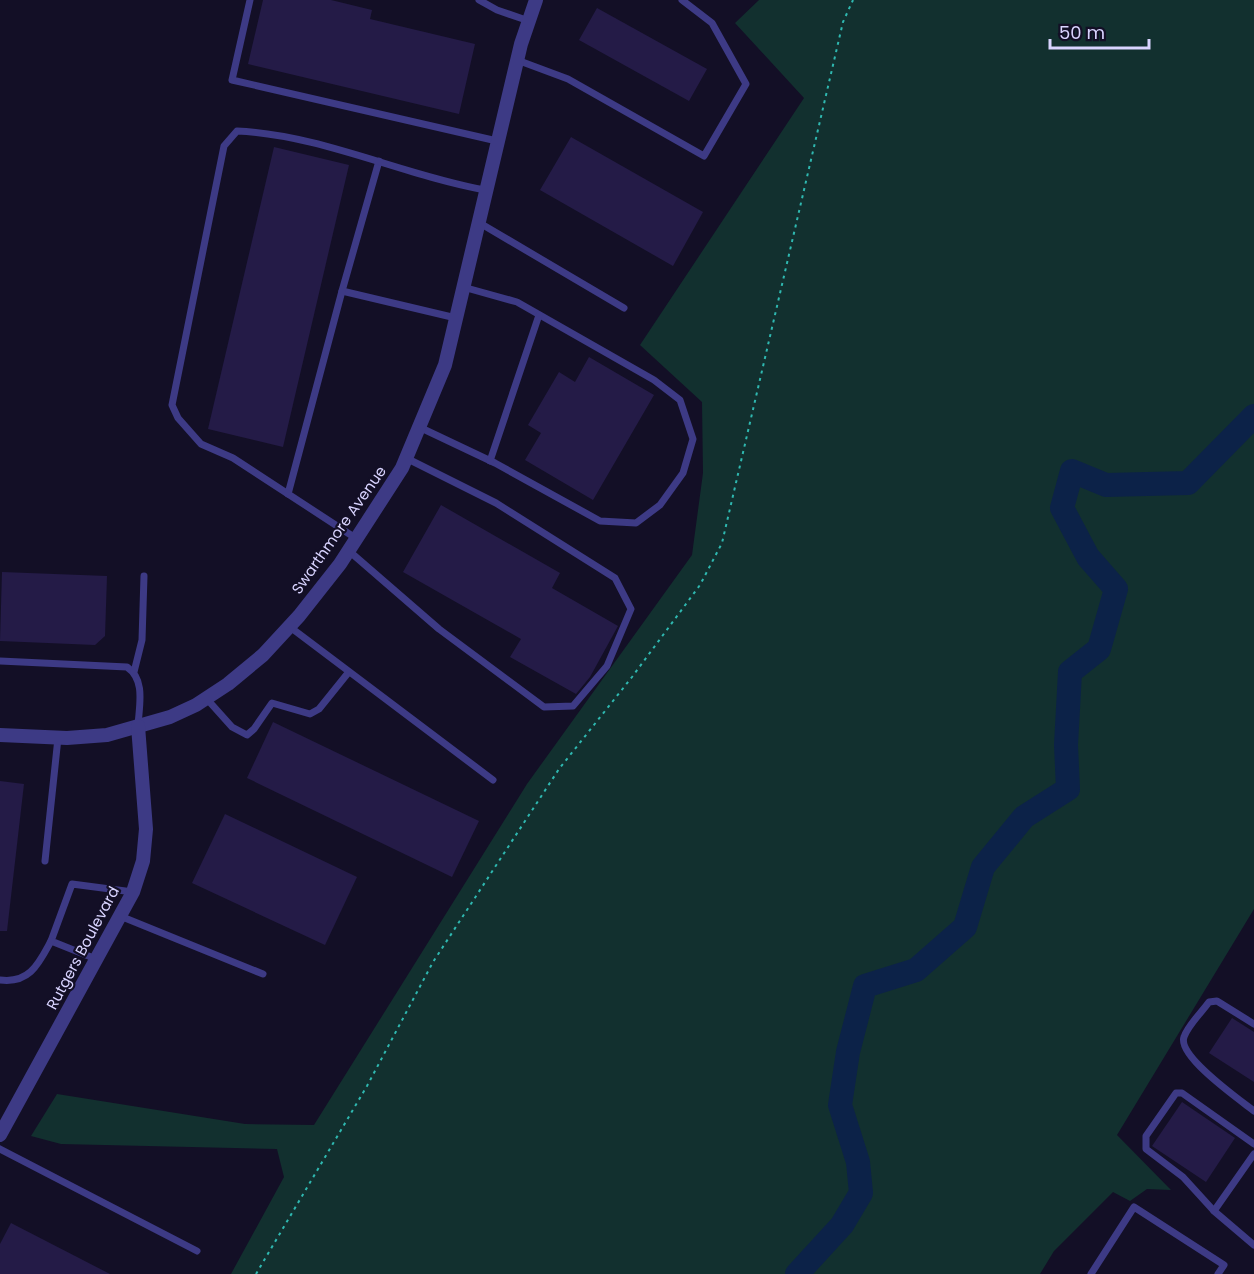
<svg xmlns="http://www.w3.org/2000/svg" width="1254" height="1274" font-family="Poppins,sans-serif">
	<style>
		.green { fill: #12302f }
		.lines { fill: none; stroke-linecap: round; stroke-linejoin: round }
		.river { stroke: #0c2248; stroke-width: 24 }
		.building { fill: #241b47 }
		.path { stroke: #2fb8b0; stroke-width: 2; stroke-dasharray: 3 4.5; stroke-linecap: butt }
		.service { stroke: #3d3a85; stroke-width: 7 }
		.minor { stroke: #3d3a85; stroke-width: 14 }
		.labels { text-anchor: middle; stroke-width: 4.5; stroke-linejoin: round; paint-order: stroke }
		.street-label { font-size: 15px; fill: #d9d4ff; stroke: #130f26 }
	</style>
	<rect width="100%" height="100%" fill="#130f26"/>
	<!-- green -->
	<path class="green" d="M 759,0 L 1254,0 L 1254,909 L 1117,1135 L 1171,1190 L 1147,1189 L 1130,1201 L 1113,1192 L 1054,1251 L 1040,1274 L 231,1274 L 284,1177 L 277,1149 L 61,1144 L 31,1136 L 57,1094 L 245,1124 L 314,1125 L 527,784 L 692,555 L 703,473 L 702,402 L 640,345 L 804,98 L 735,23 Z"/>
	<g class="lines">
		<!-- river -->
		<path class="river" d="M 797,1274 L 842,1225 L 861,1193 L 858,1162 L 840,1105 L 848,1052 L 865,986 L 916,970 L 965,927 L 983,867 L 1024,817 L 1068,789 L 1066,745 L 1070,672 L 1099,649 L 1116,589 L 1088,557 L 1062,508 L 1072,471 L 1106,485 L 1188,483 L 1254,416"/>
	</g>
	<!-- building -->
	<g class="building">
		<path d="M 263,0 L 331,0 L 372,10 L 370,19 L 475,44 L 459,114 L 248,64 Z"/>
		<path d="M 597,8 L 707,69 L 689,101 L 579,40 Z"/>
		<path d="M 571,137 L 703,212 L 673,266 L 540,190 Z"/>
		<path d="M 274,147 L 349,165 L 283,447 L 208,429 Z"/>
		<path d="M 589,357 L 654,395 L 593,500 L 525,460 L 541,433 L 528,425 L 559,372 L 575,382 Z"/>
		<path d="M 441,505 L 560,573 L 552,588 L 618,626 L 590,677 L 576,694 L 510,657 L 521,639 L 403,572 Z"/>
		<path d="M 2,572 L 107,576 L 105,636 L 95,645 L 0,641 Z"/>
		<path d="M 273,722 L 479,821 L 452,877 L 247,778 Z"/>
		<path d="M 0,781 L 24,784 L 7,931 L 0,931 Z"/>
		<path d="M 225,814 L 357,877 L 325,945 L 192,883 Z"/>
		<path d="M 1232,1018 L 1254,1032 L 1254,1082 L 1209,1053 Z"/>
		<path d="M 1182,1102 L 1235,1138 L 1206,1182 L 1152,1146 Z"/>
		<path d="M 11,1223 L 110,1274 L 0,1274 L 0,1244 Z"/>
	</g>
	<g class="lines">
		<!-- path -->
		<path class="path" d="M 256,1274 L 367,1086 L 433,962 L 559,769 L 632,677 L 700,585 L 722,543 L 843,22 L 853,0"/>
		<!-- service -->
		<g class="service">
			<path d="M 250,0 L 232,80 L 497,141"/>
			<path d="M 479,0 L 497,10 L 529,21"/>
			<path d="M 517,60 L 568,79 L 704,156 L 746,84 L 712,23 L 682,0"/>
			<path d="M 478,222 L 624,308"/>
			<path d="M 342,291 L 456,318"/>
			<path d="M 419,427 L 495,463 L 600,521 L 636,523 L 660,505 L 683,473 L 693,439 L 680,400 L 654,380 L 517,302 L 463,287"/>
			<path d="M 490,461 L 539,315"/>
			<path d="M 288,494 L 342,291 L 379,161"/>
			<path d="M 357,539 L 233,458 L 201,444 L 178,418 L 172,405 L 224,146 L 237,131 C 322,135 402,175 485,190"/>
			<path d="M 349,551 L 439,629 L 544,707 L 573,706 L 607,666 L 631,609 L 615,578 L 496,503 L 406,458"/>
			<path d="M 290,627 L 493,780"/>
			<path d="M 0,661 L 127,667 C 146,680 139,706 138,726"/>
			<path d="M 134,672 L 142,640 L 144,576"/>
			<path d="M 206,698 L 232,727 L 247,735 L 254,729 L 272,703 L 310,714 L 319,709 L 348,673"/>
			<path d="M 45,861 L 58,738"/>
			<path d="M 120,916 L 263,974"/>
			<path d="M 96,959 L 51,941 L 72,884 L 133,892"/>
			<path d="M 0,980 C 30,984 39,963 51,941"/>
			<path d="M 1254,1024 L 1217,1001 L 1209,1002 C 1202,1012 1188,1025 1184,1037 C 1177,1056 1240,1100 1254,1111"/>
			<path d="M 1254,1144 L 1182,1093 L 1176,1093 L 1146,1136 L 1146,1149 L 1183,1177 L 1214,1211 L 1254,1245"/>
			<path d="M 0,1149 L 197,1251"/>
			<path d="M 1214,1211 L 1254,1154"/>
			<path d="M 1091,1274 L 1134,1207 L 1224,1265 L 1218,1274"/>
		</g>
		<!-- minor -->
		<g class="minor">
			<path d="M 0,735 L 67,738 L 107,735 L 170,717 L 196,705 L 228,684 L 263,655 L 299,616 L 340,564 L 402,468 L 445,365 L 521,44 L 536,0"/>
			<path d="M 0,1135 L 133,892 L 143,861 L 146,829 L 138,726"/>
		</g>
	</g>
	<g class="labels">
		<!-- street labels -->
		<g class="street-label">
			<text transform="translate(339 530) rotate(-55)" y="5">Swarthmore Avenue</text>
			<text transform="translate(83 948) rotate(-62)" y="5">Rutgers Boulevard</text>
		</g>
	</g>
	<!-- scale -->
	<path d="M1050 39v9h99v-9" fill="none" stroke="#d9d4ff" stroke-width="3"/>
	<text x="1059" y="39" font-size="18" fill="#d9d4ff" stroke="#130f26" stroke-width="4.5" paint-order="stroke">50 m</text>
</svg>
